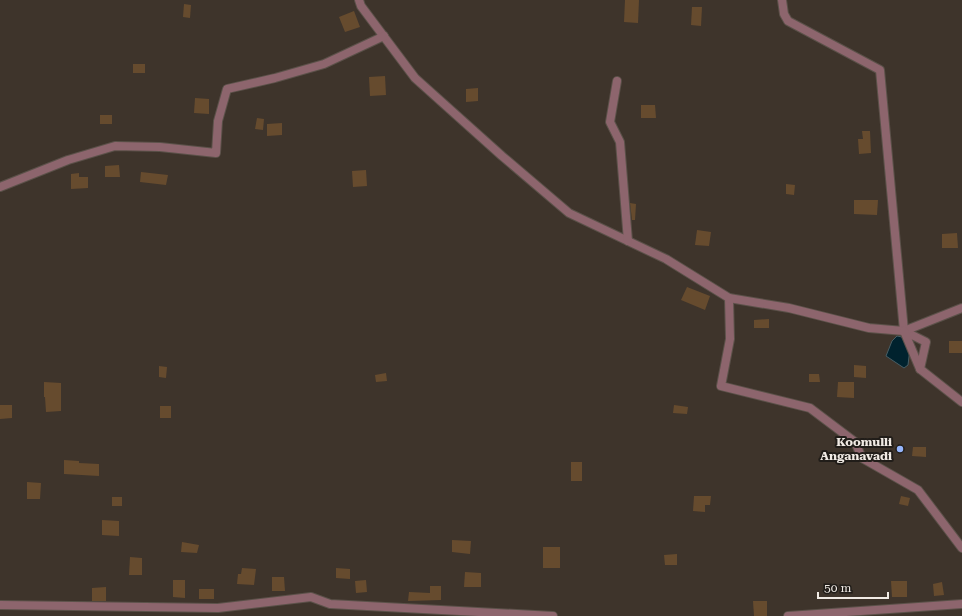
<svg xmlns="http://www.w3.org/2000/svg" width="962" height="616" font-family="'Roboto Serif',serif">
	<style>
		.water { fill: #00222e; stroke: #485e65 }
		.building { fill: #664b2e }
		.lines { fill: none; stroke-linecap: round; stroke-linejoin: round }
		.minor-casing { stroke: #5b5149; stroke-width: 10 }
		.minor { stroke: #8d656d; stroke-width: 8 }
		.poi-dot { fill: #96b6fd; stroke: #211d19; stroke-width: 1.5 }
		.labels { text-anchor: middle; stroke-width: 4; stroke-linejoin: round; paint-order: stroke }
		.poi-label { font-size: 12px; font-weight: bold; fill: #f1ebe5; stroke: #211d19; text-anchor: end }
	</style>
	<rect width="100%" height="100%" fill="#3e342b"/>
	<!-- water -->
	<path class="water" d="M 897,336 L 907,338 L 910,348 L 908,365 L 904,368 L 886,356 L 892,341 Z"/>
	<!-- building -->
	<g class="building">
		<path d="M 625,0 L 639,0 L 638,23 L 624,22 Z"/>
		<path d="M 184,4 L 191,5 L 190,18 L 183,17 Z"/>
		<path d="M 692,7 L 702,7 L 701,26 L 691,25 Z"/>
		<path d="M 354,11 L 360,27 L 345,32 L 339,17 Z"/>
		<rect x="133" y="64" width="12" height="9"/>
		<path d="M 385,76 L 386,95 L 370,96 L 369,77 Z"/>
		<path d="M 478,88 L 478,101 L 466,102 L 466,89 Z"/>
		<path d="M 195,98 L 209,99 L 209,114 L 194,113 Z"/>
		<path d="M 641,105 L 655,105 L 656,118 L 641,118 Z"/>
		<rect x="100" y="115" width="12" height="9"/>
		<path d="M 257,118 L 264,119 L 263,130 L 255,129 Z"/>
		<path d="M 282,123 L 282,135 L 267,136 L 267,124 Z"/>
		<path d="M 862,131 L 870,131 L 871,153 L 859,154 L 858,139 L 863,139 Z"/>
		<path d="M 119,165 L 120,177 L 105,177 L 105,166 Z"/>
		<path d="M 366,170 L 367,186 L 353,187 L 352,171 Z"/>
		<path d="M 141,172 L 168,175 L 166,185 L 140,182 Z"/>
		<path d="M 79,173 L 79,177 L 88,177 L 88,188 L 71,189 L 71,174 Z"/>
		<path d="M 786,184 L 795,185 L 794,195 L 786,194 Z"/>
		<path d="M 854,200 L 878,200 L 877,215 L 854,214 Z"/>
		<path d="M 630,203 L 636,204 L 635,220 L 632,220 Z"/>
		<path d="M 697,230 L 711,232 L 709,246 L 695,245 Z"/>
		<path d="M 957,233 L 958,248 L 942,248 L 942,234 Z"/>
		<path d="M 687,287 L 710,296 L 705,310 L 681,300 Z"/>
		<path d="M 769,319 L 769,328 L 754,328 L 754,320 Z"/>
		<rect x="949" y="341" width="13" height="12"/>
		<path d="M 854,365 L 866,366 L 866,378 L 854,377 Z"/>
		<path d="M 159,366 L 167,367 L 166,378 L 159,377 Z"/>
		<path d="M 386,373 L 387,381 L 376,382 L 375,375 Z"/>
		<path d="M 809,374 L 819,374 L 820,382 L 809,382 Z"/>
		<path d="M 44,382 L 61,383 L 61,411 L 46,412 L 45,397 L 44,397 Z"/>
		<path d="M 838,382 L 854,382 L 854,398 L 837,397 Z"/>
		<path d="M 0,405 L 12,405 L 12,418 L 0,419 Z"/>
		<path d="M 674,405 L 688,407 L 687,414 L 673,413 Z"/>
		<rect x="160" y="406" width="11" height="12"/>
		<path d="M 913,447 L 926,447 L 926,457 L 912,456 Z"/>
		<path d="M 64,460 L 79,461 L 79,463 L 99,464 L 99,476 L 64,474 Z"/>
		<rect x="571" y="462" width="11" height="19"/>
		<path d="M 27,482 L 41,483 L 40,499 L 27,499 Z"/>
		<path d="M 694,496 L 711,496 L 710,505 L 705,505 L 705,512 L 693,511 Z"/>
		<path d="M 901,496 L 910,498 L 908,506 L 899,504 Z"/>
		<rect x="112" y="497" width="10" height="9"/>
		<path d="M 102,520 L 119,521 L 119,536 L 102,535 Z"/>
		<path d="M 452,540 L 471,541 L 470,554 L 452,552 Z"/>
		<path d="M 182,542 L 199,545 L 197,553 L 181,552 Z"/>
		<rect x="543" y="547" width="17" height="21"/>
		<path d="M 677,554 L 677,565 L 665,565 L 664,555 Z"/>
		<path d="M 130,557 L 142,558 L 142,575 L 129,575 Z"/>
		<path d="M 242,568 L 256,569 L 254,585 L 237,584 L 238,574 L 241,574 Z"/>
		<path d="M 336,568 L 350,569 L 350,579 L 336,578 Z"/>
		<path d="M 465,572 L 481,573 L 481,587 L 464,587 Z"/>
		<path d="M 272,577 L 284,577 L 285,591 L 272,591 Z"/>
		<path d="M 173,580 L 185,580 L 185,598 L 173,597 Z"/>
		<path d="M 366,580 L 367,592 L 356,593 L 355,581 Z"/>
		<path d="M 891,581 L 907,581 L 907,597 L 892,597 Z"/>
		<path d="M 942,582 L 944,595 L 934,596 L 933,584 Z"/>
		<path d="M 430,586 L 441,586 L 441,600 L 408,601 L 409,592 L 430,593 Z"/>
		<path d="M 106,587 L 106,601 L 92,601 L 92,588 Z"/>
		<rect x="199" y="589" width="15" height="10"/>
		<path d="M 753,601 L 767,601 L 767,616 L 754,616 Z"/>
	</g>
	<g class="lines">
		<!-- minor casing -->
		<g class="minor-casing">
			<g id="minor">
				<path d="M 359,0 L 361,6 L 415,78 L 502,156 L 569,213 L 666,259 L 729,298 L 730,339 L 721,386 L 810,408 L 855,442 L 862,458 L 918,490 L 962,548"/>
				<path d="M 782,0 L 784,14 L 788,21 L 880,70 L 904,331 L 926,342 L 920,369 L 962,402"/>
				<path d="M 617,81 L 610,122 L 620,142 L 628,241"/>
				<path d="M 0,187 L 68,160 L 115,146 L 160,147 L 216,153 L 218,121 L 227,89 L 275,78 L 324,64 L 384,36"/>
				<path d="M 729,298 L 789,308 L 869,328 L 904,331 L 962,308"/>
				<path d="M 904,331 L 920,369"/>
				<path d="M 0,605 L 218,608 L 311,597 L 330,604 L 553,616"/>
				<path d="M 788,616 L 962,604"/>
			</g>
		</g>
		<!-- minor -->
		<use href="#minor" class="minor"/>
	</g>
	<!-- markers -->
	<circle class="poi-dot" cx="900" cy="449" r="4"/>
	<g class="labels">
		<!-- poi labels -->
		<g class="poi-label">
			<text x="892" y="446">Koomulli<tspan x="892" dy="14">Anganavadi</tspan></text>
		</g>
	</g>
	<!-- scale -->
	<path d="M818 592v6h70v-6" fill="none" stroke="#f1ebe5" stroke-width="2"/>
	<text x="824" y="592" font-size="12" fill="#f1ebe5" stroke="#211d19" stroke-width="3" paint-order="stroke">50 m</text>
</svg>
